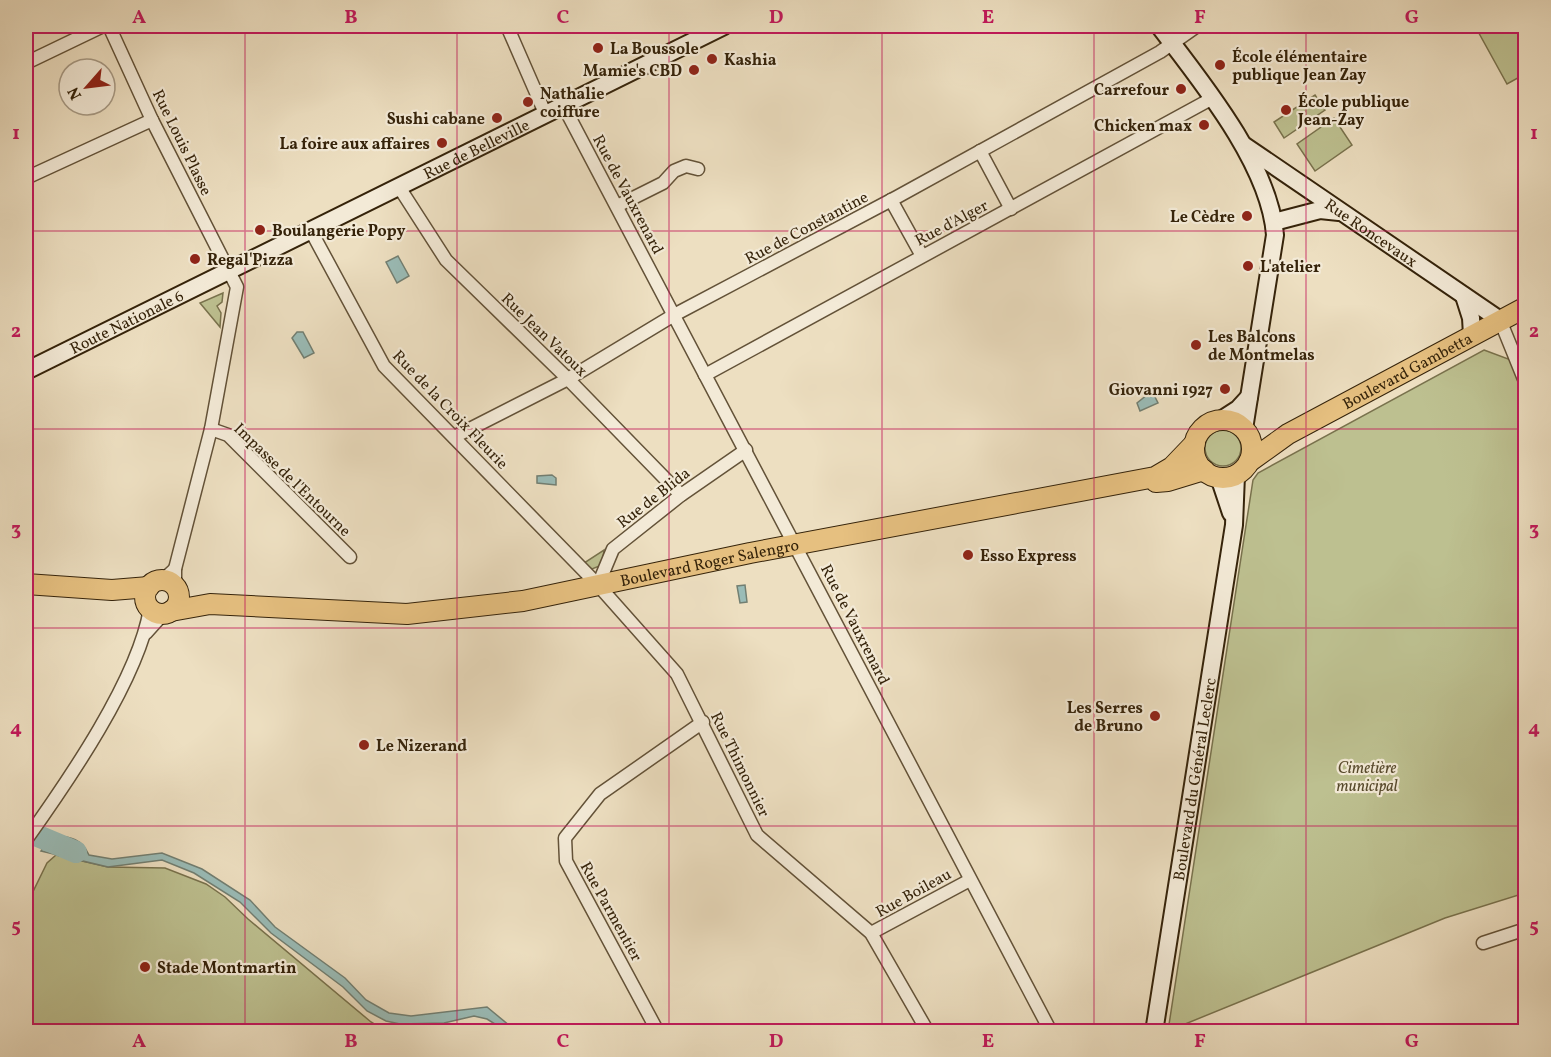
<svg xmlns="http://www.w3.org/2000/svg" width="1551" height="1057" font-family="Vollkorn,serif">
	<style>
		.green { fill: #bdc090; stroke: #79724d; stroke-width: 1.5 }
		.water { fill: #9abcb7; stroke: #727f72; stroke-width: 1.5 }
		.lines { fill: none; stroke-linecap: round; stroke-linejoin: round }
		.shore { stroke: #687060; stroke-width: 1.5 }
		.river { stroke: #9abcb7; stroke-width: 22 }
		.minor-casing { stroke: #635238; stroke-width: 15 }
		.secondary-casing { stroke: #35230a; stroke-width: 20 }
		.primary-casing { stroke: #35230a; stroke-width: 22 }
		.minor { stroke: #f3ead7; stroke-width: 12 }
		.secondary { stroke: #f3ead7; stroke-width: 16 }
		.primary { stroke: #e6c080; stroke-width: 20 }
		.grid { fill: none; stroke: #c2185b; stroke-width: 1.5; stroke-opacity: 0.55 }
		.poi-dot { fill: #8f2418; stroke: #f3ead7; stroke-width: 2 }
		.labels { text-anchor: middle; stroke-width: 4.5; stroke-linejoin: round; paint-order: stroke }
		.poi-label { font-size: 16px; font-weight: bold; fill: #35230a; stroke: #f3ead7; text-anchor: start }
		.street-label { font-size: 16px; fill: #35230a; stroke: #f3ead7 }
		.park-label { font-size: 16px; font-style: italic; fill: #574a2c; stroke: #f3ead7 }
		.neatline { fill: none; stroke: #c2185b; stroke-width: 2 }
		.grid-label { font-size: 20px; text-anchor: middle; font-weight: bold; fill: #c2185b }
	</style>
	<rect width="100%" height="100%" fill="#eddfc1"/>
	<filter id="stains"><feTurbulence type="fractalNoise" baseFrequency=".00333" numOctaves="4"/><feColorMatrix values="0 0 0 0 .2 0 0 0 0 .09 0 0 0 0 .02 0 0 0 .5 -.17"/></filter>
	<radialGradient id="worn" r=".72"><stop offset=".6" stop-color="#630" stop-opacity="0"/><stop offset="1" stop-color="#630" stop-opacity=".3"/></radialGradient>
	<!-- green -->
	<g class="green">
		<path d="M 1475,26 L 1525,26 L 1525,74 L 1507,84 Z"/>
		<path d="M 1315,95 L 1325,110 L 1284,138 L 1274,122 Z"/>
		<path d="M 1334,118 L 1352,145 L 1315,171 L 1297,144 Z"/>
		<path d="M 223,293 L 222,302 L 217,306 L 221,313 L 220,327 L 200,303 Z"/>
		<path d="M 1484,350 L 1511,360 L 1526,400 L 1525,893 L 1445,918 L 1168,1031 L 1253,480 L 1258,473 Z"/>
		<circle cx="1223" cy="448" r="18"/>
		<path d="M 604,550 L 602,565 L 592,569 L 584,563 Z"/>
		<path d="M 56,855 L 108,867 L 165,868 L 206,884 L 225,897 L 248,919 L 371,1022 L 384,1030 L 400,1031 L 26,1031 L 26,906 L 47,863 Z"/>
	</g>
	<!-- water -->
	<g class="water">
		<path d="M 398,256 L 409,276 L 397,283 L 386,262 Z"/>
		<path d="M 297,332 L 303,332 L 314,353 L 304,358 L 292,338 Z"/>
		<path d="M 1152,391 L 1158,403 L 1140,411 L 1137,403 Z"/>
		<path d="M 552,475 L 556,478 L 556,485 L 537,483 L 537,476 Z"/>
		<path d="M 745,585 L 747,602 L 740,603 L 737,586 Z"/>
		<path d="M 52,835 C 69,837 81,837 89,855 L 112,859 L 162,853 L 202,869 L 250,900 L 275,927 L 345,978 L 366,1000 L 389,1013 L 411,1016 L 487,1007 L 516,1031 L 506,1031 L 487,1019 L 474,1016 L 444,1023 L 400,1024 L 386,1021 L 367,1011 L 343,987 L 271,933 L 240,902 L 194,873 L 162,860 L 108,867 L 41,851 Z"/>
	</g>
	<g class="lines">
		<!-- shore -->
		<path class="shore" d="M 56,842 L 74,844 L 81,853 L 78,855 L 54,848 L 52,845 Z"/>
		<!-- river -->
		<path class="river" d="M 26,831 L 76,852"/>
		<!-- minor casing -->
		<g class="minor-casing">
			<g id="minor">
				<path d="M 109,26 L 152,120 L 237,287 L 211,429 L 175,569 L 175,586"/>
				<path d="M 507,26 L 545,113"/>
				<path d="M 26,63 L 103,26"/>
				<path d="M 563,105 L 1051,1032"/>
				<path d="M 980,151 L 1011,209"/>
				<path d="M 26,178 L 152,120"/>
				<path d="M 399,187 L 446,260 L 568,379 L 681,495"/>
				<path d="M 891,200 L 922,256"/>
				<path d="M 617,206 L 663,183 L 674,171 L 686,166 L 698,169"/>
				<path d="M 311,231 L 384,366 L 598,585 L 677,674 L 757,835 L 871,933 L 928,1032"/>
				<path d="M 1500,320 L 1526,384"/>
				<path d="M 705,375 L 1211,99"/>
				<path d="M 211,429 L 228,435 L 350,557"/>
				<path d="M 454,437 L 568,379 L 674,315 L 897,197 L 1160,52 L 1197,26"/>
				<path d="M 163,580 L 175,569"/>
				<path d="M 598,585 L 613,549 L 681,495 L 746,450"/>
				<path d="M 146,633 L 164,613"/>
				<path d="M 26,840 C 68,781 138,680 150,609"/>
				<path d="M 871,933 L 970,880"/>
				<path d="M 1483,943 L 1526,929"/>
				<path d="M 658,1032 L 566,861 L 565,838 L 600,794 L 703,722"/>
			</g>
		</g>
		<!-- secondary casing -->
		<g class="secondary-casing">
			<g id="secondary">
				<path d="M 1159,26 C 1201,81 1270,165 1275,235 L 1244,429"/>
				<path id="s1" d="M 1245,146 L 1500,320"/>
				<path d="M 1274,222 L 1320,210 L 1339,212"/>
				<path d="M 1464,296 L 1471,318 L 1472,335"/>
				<path id="s2" d="M 26,371 L 724,26"/>
				<path d="M 1221,420 L 1238,409 L 1249,397"/>
				<path d="M 1219,477 L 1231,513"/>
				<path id="s3" d="M 1154,1032 L 1234,525 L 1236,475"/>
			</g>
		</g>
		<!-- primary casing -->
		<g class="primary-casing">
			<g id="primary">
				<circle cx="1223" cy="449" r="29"/>
				<path id="s4" d="M 1249,462 L 1288,434 L 1526,307"/>
				<path d="M 1156,482 L 1168,481 L 1204,470"/>
				<circle cx="162" cy="597" r="17"/>
				<path d="M 26,584 L 112,590 L 149,587"/>
				<path id="s5" d="M 171,611 L 210,604 L 407,614 L 523,601 L 750,553 L 1155,477 L 1172,467 L 1195,443"/>
			</g>
		</g>
		<!-- minor -->
		<use href="#minor" class="minor"/>
		<!-- secondary -->
		<use href="#secondary" class="secondary"/>
		<!-- primary -->
		<use href="#primary" class="primary"/>
	</g>
	<!-- grid -->
	<path class="grid" d="M 245,26 L 245,1032M 457,26 L 457,1032M 669,26 L 669,1032M 882,26 L 882,1032M 1094,26 L 1094,1032M 1306,26 L 1306,1032M 26,231 L 1526,231M 26,429 L 1526,429M 26,628 L 1526,628M 26,826 L 1526,826"/>
	<!-- markers -->
	<g class="poi-dot">
		<circle cx="598" cy="48" r="6"/>
		<circle cx="712" cy="59" r="6"/>
		<circle cx="1220" cy="65" r="6"/>
		<circle cx="694" cy="70" r="6"/>
		<circle cx="1181" cy="89" r="6"/>
		<circle cx="528" cy="102" r="6"/>
		<circle cx="1286" cy="110" r="6"/>
		<circle cx="497" cy="118" r="6"/>
		<circle cx="1204" cy="125" r="6"/>
		<circle cx="442" cy="143" r="6"/>
		<circle cx="1247" cy="216" r="6"/>
		<circle cx="260" cy="230" r="6"/>
		<circle cx="195" cy="259" r="6"/>
		<circle cx="1248" cy="266" r="6"/>
		<circle cx="1196" cy="345" r="6"/>
		<circle cx="1225" cy="389" r="6"/>
		<circle cx="968" cy="555" r="6"/>
		<circle cx="1155" cy="716" r="6"/>
		<circle cx="364" cy="745" r="6"/>
		<circle cx="145" cy="967" r="6"/>
	</g>
	<g class="labels">
		<!-- poi labels -->
		<g class="poi-label">
			<text x="610" y="54">La Boussole</text>
			<text x="1232" y="62">École élémentaire<tspan x="1232" dy="18">publique Jean Zay</tspan></text>
			<text x="724" y="65">Kashia</text>
			<text x="682" y="76" text-anchor="end">Mamie's CBD</text>
			<text x="1169" y="95" text-anchor="end">Carrefour</text>
			<text x="540" y="99">Nathalie<tspan x="540" dy="18">coiffure</tspan></text>
			<text x="1298" y="107">École publique<tspan x="1298" dy="18">Jean-Zay</tspan></text>
			<text x="485" y="124" text-anchor="end">Sushi cabane</text>
			<text x="1192" y="131" text-anchor="end">Chicken max</text>
			<text x="430" y="149" text-anchor="end">La foire aux affaires</text>
			<text x="1235" y="222" text-anchor="end">Le Cèdre</text>
			<text x="272" y="236">Boulangerie Popy</text>
			<text x="207" y="265">Regal'Pizza</text>
			<text x="1260" y="272">L'atelier</text>
			<text x="1208" y="342">Les Balcons<tspan x="1208" dy="18">de Montmelas</tspan></text>
			<text x="1213" y="395" text-anchor="end">Giovanni 1927</text>
			<text x="980" y="561">Esso Express</text>
			<text x="1143" y="713" text-anchor="end">Les Serres<tspan x="1143" dy="18">de Bruno</tspan></text>
			<text x="376" y="751">Le Nizerand</text>
			<text x="157" y="973">Stade Montmartin</text>
		</g>
		<!-- street labels -->
		<g class="street-label">
			<text transform="translate(183 142) rotate(64)" y="6">Rue Louis Plasse</text>
			<text dy="6" stroke="none"><textPath href="#s2" startOffset="502">Rue de Belleville</textPath></text>
			<text transform="translate(629 194) rotate(62)" y="6">Rue de Vauxrenard</text>
			<text transform="translate(951 222) rotate(-28)" y="6">Rue d'Alger</text>
			<text transform="translate(806 227) rotate(-28)" y="6">Rue de Constantine</text>
			<text dy="6" stroke="none"><textPath href="#s1" startOffset="153">Rue Roncevaux</textPath></text>
			<text dy="6" stroke="none"><textPath href="#s2" startOffset="112">Route Nationale 6</textPath></text>
			<text transform="translate(545 334) rotate(44)" y="6">Rue Jean Vatoux</text>
			<text dy="6" stroke="none"><textPath href="#s4" startOffset="183">Boulevard Gambetta</textPath></text>
			<text transform="translate(451 409) rotate(46)" y="6">Rue de la Croix Fleurie</text>
			<text transform="translate(293 479) rotate(44)" y="6">Impasse de l'Entourne</text>
			<text transform="translate(653 497) rotate(-38)" y="6">Rue de Blida</text>
			<text dy="6" stroke="none"><textPath href="#s5" startOffset="544">Boulevard Roger Salengro</textPath></text>
			<text transform="translate(856 624) rotate(63)" y="6">Rue de Vauxrenard</text>
			<text transform="translate(741 764) rotate(64)" y="6">Rue Thimonnier</text>
			<text dy="6" stroke="none"><textPath href="#s3" startOffset="256">Boulevard du Général Leclerc</textPath></text>
			<text transform="translate(913 892) rotate(-29)" y="6">Rue Boileau</text>
			<text transform="translate(612 911) rotate(61)" y="6">Rue Parmentier</text>
		</g>
		<!-- park labels -->
		<g class="park-label">
			<text x="1367" y="773">Cimetière<tspan x="1367" dy="18">municipal</tspan></text>
		</g>
	</g>
	<!-- margin -->
	<rect width="1551" height="1057" fill="none" stroke="#eddfc1" stroke-width="66"/>
	<!-- north arrow -->
	<g transform="translate(87 87) rotate(242)"><circle r="28" fill="#f3ead7" stroke="#a79a85" stroke-width="1.5"/>
	<path d="M0-4.5L10 22L0 15L-10 22Z" fill="#8f2418"/>
	<text y="-9" font-size="16" font-weight="bold" text-anchor="middle" fill="#35230a">N</text>
	</g>
	<rect x="33" y="33" width="1485" height="991" class="neatline"/>
	<g class="grid-label">
		<text x="139" y="23">A</text>
		<text x="351" y="23">B</text>
		<text x="563" y="23">C</text>
		<text x="776" y="23">D</text>
		<text x="988" y="23">E</text>
		<text x="1200" y="23">F</text>
		<text x="1412" y="23">G</text>
		<text x="16" y="139">1</text>
		<text x="1534" y="139">1</text>
		<text x="16" y="337">2</text>
		<text x="1534" y="337">2</text>
		<text x="16" y="535">3</text>
		<text x="1534" y="535">3</text>
		<text x="16" y="734">4</text>
		<text x="1534" y="734">4</text>
		<text x="16" y="932">5</text>
		<text x="1534" y="932">5</text>
		<text x="139" y="1047">A</text>
		<text x="351" y="1047">B</text>
		<text x="563" y="1047">C</text>
		<text x="776" y="1047">D</text>
		<text x="988" y="1047">E</text>
		<text x="1200" y="1047">F</text>
		<text x="1412" y="1047">G</text>
	</g>
	<rect width="100%" height="100%" filter="url(#stains)"/>
	<rect width="100%" height="100%" fill="url(#worn)"/>
</svg>
